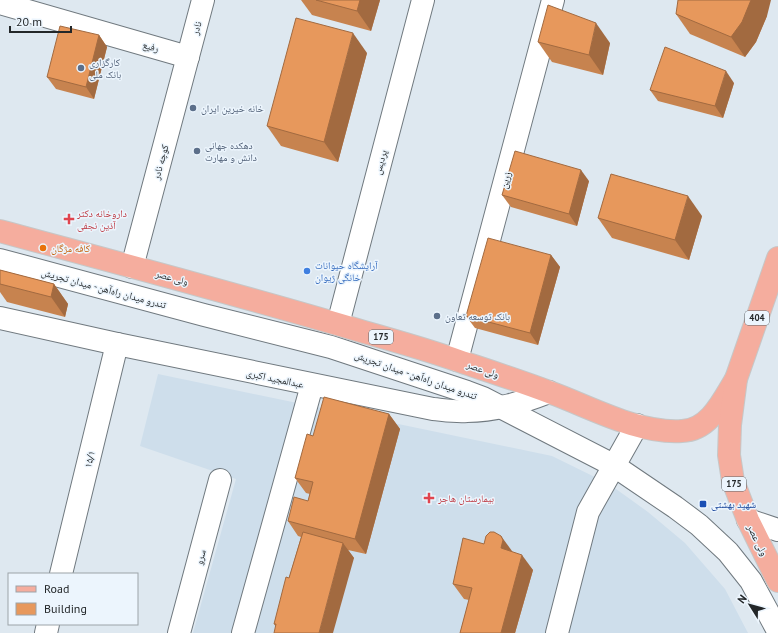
<svg xmlns="http://www.w3.org/2000/svg" width="778" height="633" font-family="'PT Sans','Noto Naskh Arabic',sans-serif">
	<style>
		.built { fill: #cedeeb }
		.lines { fill: none; stroke-linecap: round; stroke-linejoin: round }
		.minor-casing { stroke: #70797f; stroke-width: 24 }
		.major-casing { stroke: #c6c7c7; stroke-width: 24 }
		.minor { stroke: #fff; stroke-width: 22 }
		.major { stroke: #f5ad9e; stroke-width: 22 }
		.wall { fill: #c7834f }
		.shaded-wall { fill: #a26a40 }
		.building { fill: #e7985c; stroke: #a26a40 }
		.service-dot { fill: #5c6f8a; stroke: #ecf5fd; stroke-width: 1.5 }
		.health-dot { fill: #e0444e; stroke: #ecf5fd; stroke-width: 1.5 }
		.food-dot { fill: #e8710a; stroke: #ecf5fd; stroke-width: 1.5 }
		.shop-dot { fill: #3f7fe0; stroke: #ecf5fd; stroke-width: 1.5 }
		.transit-dot { fill: #1a4fb4; stroke: #ecf5fd; stroke-width: 1.5 }
		.labels { text-anchor: middle; stroke-width: 3; stroke-linejoin: round; paint-order: stroke }
		.shield { fill: #ecf5fd; stroke: #5f6569; stroke-width: 1 }
		.shield-label { font-size: 9px; font-weight: bold; fill: #232729 }
		.street-label { font-size: 10px; fill: #232729; stroke: #ecf5fd }
		.service-label { font-size: 10px; fill: #4e5e75; stroke: #ecf5fd; text-anchor: start }
		.health-label { font-size: 10px; fill: #be3a42; stroke: #ecf5fd; text-anchor: start }
		.food-label { font-size: 10px; fill: #c56008; stroke: #ecf5fd; text-anchor: start }
		.shop-label { font-size: 10px; fill: #366cbe; stroke: #ecf5fd; text-anchor: start }
		.transit-label { font-size: 10px; fill: #164399; stroke: #ecf5fd; text-anchor: start }
	</style>
	<rect width="100%" height="100%" fill="#dee8f0"/>
	<!-- built -->
	<path class="built" d="M 158,374 L 552,456 L 609,484 L 648,512 L 685,543 L 725,589 L 748,633 L 193,633 L 236,479 L 140,446 Z"/>
	<g class="lines">
		<!-- minor casing -->
		<g class="minor-casing">
			<g id="minor">
				<path d="M 0,3 L 188,57"/>
				<path d="M 0,260 L 204,315 L 331,347 L 467,392 L 483,398 L 613,465 L 675,507 L 699,525 L 728,552 L 751,581 L 778,631"/>
				<path d="M 132,267 L 203,0"/>
				<path d="M 0,318 L 117,344 L 433,409 C 444,410 456,412 467,411 C 496,411 523,402 549,392"/>
				<path d="M 338,324 L 423,0"/>
				<path d="M 457,360 L 553,0"/>
				<path d="M 748,520 L 778,530"/>
				<path d="M 61,574 L 117,344"/>
				<path d="M 46,633 L 48,624"/>
				<path d="M 179,633 L 220,480"/>
				<path d="M 243,633 L 312,385"/>
				<path d="M 557,633 L 588,512 L 637,425"/>
			</g>
		</g>
		<!-- major casing -->
		<g class="major-casing">
			<g id="major">
				<path d="M 0,231 C 122,264 244,296 364,332 C 396,341 428,350 459,361 C 489,371 520,381 549,392 C 591,407 637,434 682,431 C 710,430 723,400 736,379"/>
				<path d="M 778,258 L 736,379 L 730,425 L 729,455 L 733,481 L 748,520 L 778,581"/>
			</g>
		</g>
		<!-- minor -->
		<use href="#minor" class="minor"/>
		<!-- major -->
		<use href="#major" class="major"/>
	</g>
	<!-- wall -->
	<g class="wall">
		<path d="M 301,0 L 380,0 L 371,31 L 312,15 Z"/>
		<path d="M 676,14 L 767,16 L 756,42 L 745,57 L 690,34 Z"/>
		<path d="M 99,35 L 107,47 L 94,99 L 56,89 L 47,77 Z"/>
		<path d="M 538,42 L 610,43 L 603,75 L 552,62 Z"/>
		<path d="M 367,53 L 338,162 L 281,146 L 267,126 Z"/>
		<path d="M 734,83 L 723,118 L 658,101 L 650,90 Z"/>
		<path d="M 589,181 L 577,226 L 511,207 L 502,195 Z"/>
		<path d="M 702,216 L 689,260 L 612,238 L 598,218 Z"/>
		<path d="M 551,255 L 560,267 L 538,345 L 475,328 L 466,316 Z"/>
		<path d="M 0,270 L 54,284 L 68,304 L 65,317 L 7,302 L 0,292 Z"/>
		<path d="M 389,414 L 400,429 L 366,554 L 348,550 L 354,558 L 276,627 L 274,624 L 289,578 L 301,537 L 298,536 L 288,521 L 308,501 L 310,494 L 306,493 L 295,478 L 313,436 Z"/>
		<path d="M 484,544 L 512,552 L 533,570 L 515,633 L 460,633 L 469,600 L 464,599 L 453,584 Z"/>
	</g>
	<!-- shaded-wall -->
	<g class="shaded-wall">
		<path d="M 360,0 L 380,0 L 371,31 L 357,11 Z"/>
		<path d="M 751,0 L 771,0 L 767,16 L 756,42 L 745,57 L 731,37 Z"/>
		<path d="M 596,23 L 610,43 L 603,75 L 589,55 Z"/>
		<path d="M 353,33 L 367,53 L 338,162 L 324,142 Z"/>
		<path d="M 99,35 L 107,47 L 94,99 L 86,87 Z"/>
		<path d="M 726,71 L 734,83 L 723,118 L 715,106 Z"/>
		<path d="M 581,170 L 589,181 L 577,226 L 569,214 Z"/>
		<path d="M 688,196 L 702,216 L 689,260 L 675,240 Z"/>
		<path d="M 551,255 L 560,267 L 538,345 L 530,333 Z"/>
		<path d="M 54,284 L 68,304 L 65,317 L 51,297 Z"/>
		<path d="M 389,414 L 400,429 L 366,554 L 355,539 Z"/>
		<path d="M 501,536 L 512,551 L 513,555 L 501,548 Z"/>
		<path d="M 343,543 L 354,558 L 333,633 L 319,633 Z"/>
		<path d="M 522,555 L 533,570 L 515,633 L 501,633 Z"/>
	</g>
	<!-- building -->
	<g class="building">
		<path d="M 316,0 L 360,0 L 357,11 Z"/>
		<path d="M 678,0 L 751,0 L 742,22 L 731,37 L 676,14 Z"/>
		<path d="M 548,5 L 596,23 L 589,55 L 538,42 Z"/>
		<path d="M 296,18 L 353,33 L 324,142 L 267,126 Z"/>
		<path d="M 60,26 L 99,35 L 86,87 L 47,77 Z"/>
		<path d="M 665,47 L 726,71 L 715,106 L 650,90 Z"/>
		<path d="M 515,151 L 581,170 L 569,214 L 502,195 Z"/>
		<path d="M 611,174 L 688,196 L 675,240 L 598,218 Z"/>
		<path d="M 488,238 L 551,255 L 530,333 L 466,316 Z"/>
		<path d="M 0,270 L 54,284 L 51,297 L 0,284 Z"/>
		<path d="M 324,397 L 389,414 L 355,539 L 288,521 L 294,497 L 308,501 L 313,482 L 295,478 L 307,434 L 313,436 Z"/>
		<path d="M 303,532 L 343,543 L 319,633 L 274,633 L 276,624 L 274,624 L 286,577 L 289,578 Z"/>
		<path d="M 490,532 L 494,532 L 501,536 L 503,540 L 501,548 L 522,555 L 501,633 L 460,633 L 472,588 L 453,584 L 463,538 L 484,544 L 486,536 Z"/>
	</g>
	<!-- markers -->
	<g class="service-dot">
		<circle cx="81" cy="68" r="4"/>
		<circle cx="193" cy="108" r="4"/>
		<circle cx="197" cy="151" r="4"/>
		<circle cx="437" cy="316" r="4"/>
	</g>
	<g class="health-dot">
		<path d="M67 213h4v4h4v4h-4v4h-4v-4h-4v-4h4z"/>
		<path d="M427 492h4v4h4v4h-4v4h-4v-4h-4v-4h4z"/>
	</g>
	<circle class="food-dot" cx="43" cy="248" r="4"/>
	<circle class="shop-dot" cx="307" cy="271" r="4"/>
	<rect class="transit-dot" x="699" y="500" width="8" height="8" rx="2"/>
	<g class="labels">
		<!-- shield labels -->
		<g class="shield">
			<rect x="745" y="311" width="24" height="14" rx="3"/>
			<rect x="369" y="330" width="24" height="14" rx="3"/>
			<rect x="722" y="477" width="24" height="14" rx="3"/>
		</g>
		<g class="shield-label">
			<text x="757" y="321">404</text>
			<text x="381" y="340">175</text>
			<text x="734" y="487">175</text>
		</g>
		<!-- street labels -->
		<g class="street-label">
			<text transform="translate(196 28) rotate(-74)" y="4">نادر</text>
			<text transform="translate(151 46) rotate(16)" y="4">رفیع</text>
			<text transform="translate(160 162) rotate(-75)" y="4">کوچه نادر</text>
			<text transform="translate(380 162) rotate(-75)" y="4">پردیس</text>
			<text transform="translate(505 180) rotate(-75)" y="4">زرین</text>
			<text transform="translate(172 277) rotate(15)" y="4">ولی عصر</text>
			<text transform="translate(104 288) rotate(15)" y="4">تندرو میدان راه‌آهن - میدان تجریش</text>
			<text transform="translate(483 369) rotate(19)" y="4">ولی عصر</text>
			<text transform="translate(416 375) rotate(19)" y="4">تندرو میدان راه‌آهن - میدان تجریش</text>
			<text transform="translate(275 378) rotate(12)" y="4">عبدالمجید اکبری</text>
			<text transform="translate(89 459) rotate(-76)" y="4">۱۵/۱</text>
			<text transform="translate(758 540) rotate(64)" y="4">ولی عصر</text>
			<text transform="translate(200 557) rotate(-75)" y="4">سرو</text>
		</g>
		<!-- service labels -->
		<g class="service-label">
			<text x="89" y="66">کارگزاری<tspan x="89" dy="12">بانک ملی</tspan></text>
			<text x="201" y="112">خانه خیرین ایران</text>
			<text x="205" y="149">دهکده جهانی<tspan x="205" dy="12">دانش و مهارت</tspan></text>
			<text x="445" y="320">بانک توسعه تعاون</text>
		</g>
		<!-- health labels -->
		<g class="health-label">
			<text x="77" y="217">داروخانه دکتر<tspan x="77" dy="12">آذین نجفی</tspan></text>
			<text x="438" y="502">بیمارستان هاجر</text>
		</g>
		<!-- food labels -->
		<g class="food-label">
			<text x="51" y="252">کافه مژگان</text>
		</g>
		<!-- shop labels -->
		<g class="shop-label">
			<text x="315" y="269">آرایشگاه حیوانات<tspan x="315" dy="12">خانگی ژیوان</tspan></text>
		</g>
		<!-- transit labels -->
		<g class="transit-label">
			<text x="711" y="508">شهید بهشتی</text>
		</g>
	</g>
	<!-- legend -->
	<rect x="8" y="573" width="130" height="52" fill="#ecf5fd" stroke="#9ca3a8"/>
	<rect x="16" y="586" width="20" height="6" fill="#f5ad9e" stroke="#9ca3a8"/>
	<text x="44" y="593" font-size="12" fill="#232729">Road</text>
	<rect x="16" y="603" width="20" height="12" fill="#e7985c" stroke="#9ca3a8"/>
	<text x="44" y="613" font-size="12" fill="#232729">Building</text>
	<!-- north arrow -->
	<g transform="translate(750 605) rotate(307)" stroke="#ecf5fd" stroke-width="3" paint-order="stroke">
	<path d="M0-3L7 15L0 10L-7 15Z" fill="#232729"/>
	<text y="-6" font-size="11" font-weight="bold" text-anchor="middle" fill="#232729">N</text>
	</g>
	<!-- scale -->
	<path d="M10 26v6h61v-6" fill="none" stroke="#232729" stroke-width="2"/>
	<text x="16" y="26" font-size="12" fill="#232729" stroke="#ecf5fd" stroke-width="3" paint-order="stroke">20 m</text>
</svg>
